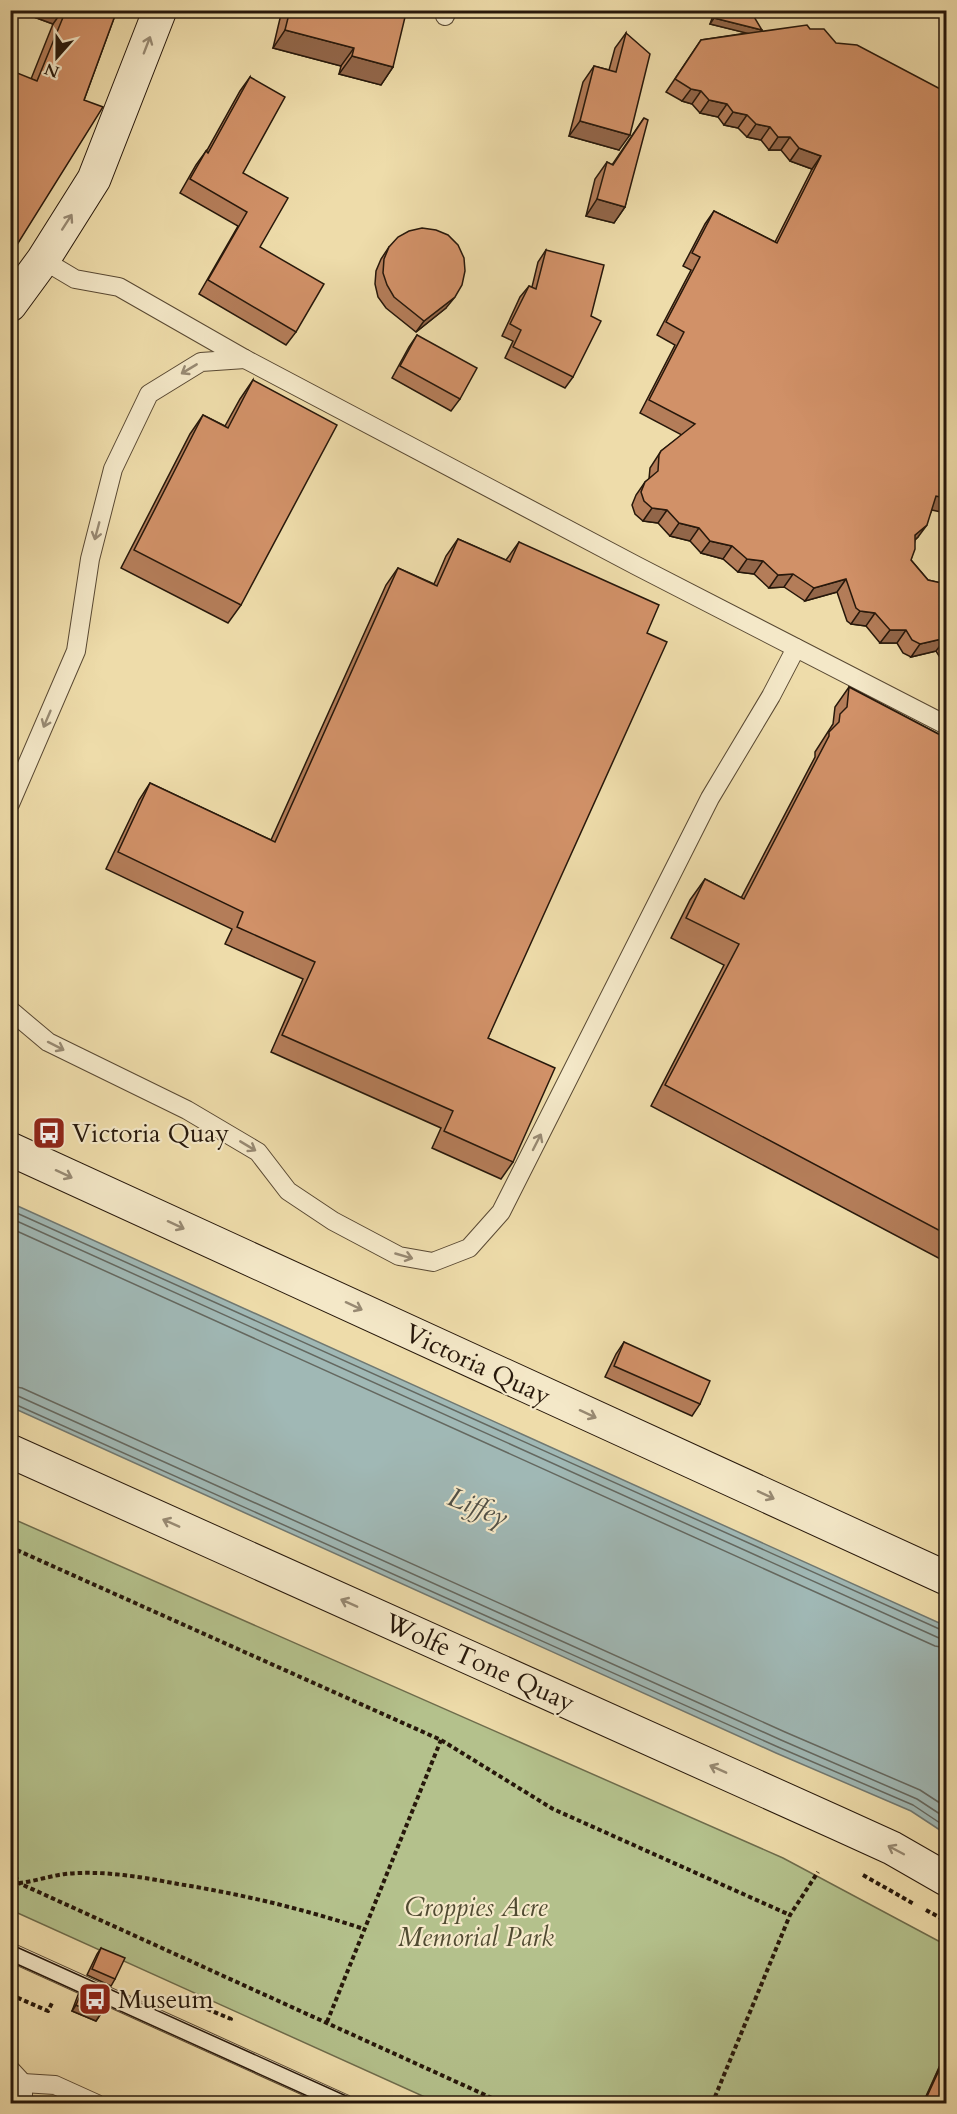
<svg xmlns="http://www.w3.org/2000/svg" width="957" height="2114" font-family="Cardo,serif">
	<style>
		.green { fill: #b4c18c; stroke: #6e6c4c; stroke-width: 1.5 }
		.water { fill: #a0b8b5; stroke: #707871; stroke-width: 1.5 }
		.lines { fill: none; stroke-linecap: round; stroke-linejoin: round }
		.shore { stroke: #646860; stroke-width: 1.5 }
		.lane-casing { stroke: #594933; stroke-width: 20 }
		.secondary-casing { stroke: #27180b; stroke-width: 35 }
		.path { stroke: #27180b; stroke-width: 4; stroke-dasharray: 4.5 3; stroke-linecap: butt }
		.lane { stroke: #f4e8c8; stroke-width: 18 }
		.secondary { stroke: #f4e8c8; stroke-width: 33 }
		.tram { stroke: #27180b; stroke-width: 1.5 }
		.wall { fill: #b47d59; stroke: #27180b; stroke-width: 1.5 }
		.shaded-wall { fill: #926649; stroke: #27180b; stroke-width: 1.5 }
		.building { fill: #d19168; stroke: #27180b; stroke-width: 1.5 }
		.oneway { stroke: #988a73 }
		.labels { text-anchor: middle; stroke-width: 4.5; stroke-linejoin: round; paint-order: stroke }
		.poi-label { font-size: 26px; fill: #27180b; stroke: #f4e8c8; text-anchor: start }
		.street-label { font-size: 26px; fill: #27180b; stroke: #f4e8c8 }
		.park-label { font-size: 26px; font-style: italic; fill: #514b32; stroke: #f4e8c8 }
		.water-label { font-size: 27px; font-style: italic; fill: #515046; stroke: #f4e8c8 }
	</style>
	<rect width="100%" height="100%" fill="#eedcaa"/>
	<filter id="stains"><feTurbulence type="fractalNoise" baseFrequency=".00333" numOctaves="4"/><feColorMatrix values="0 0 0 0 .2 0 0 0 0 .09 0 0 0 0 .02 0 0 0 .5 -.17"/></filter>
	<radialGradient id="worn" r=".72"><stop offset=".6" stop-color="#630" stop-opacity="0"/><stop offset="1" stop-color="#630" stop-opacity=".3"/></radialGradient>
	<!-- green -->
	<path class="green" d="M 11,1518 L 783,1858 L 946,1945 L 946,2052 L 923,2103 L 438,2103 L 11,1910 Z"/>
	<!-- water -->
	<path class="water" d="M 11,1203 L 946,1626 L 946,1834 L 911,1811 L 776,1753 L 11,1407 Z"/>
	<g class="lines">
		<!-- shore -->
		<g class="shore">
			<path d="M 10,1210 L 946,1632"/>
			<path d="M 10,1218 L 939,1638 L 946,1639"/>
			<path d="M 10,1228 L 935,1646 L 946,1648"/>
			<path d="M 10,1386 L 22,1388 L 785,1732 L 920,1790 L 946,1807"/>
			<path d="M 10,1395 L 18,1396 L 781,1740 L 917,1799 L 946,1818"/>
			<path d="M 10,1402 L 778,1747 L 913,1805 L 946,1827"/>
		</g>
		<!-- lane casing -->
		<g class="lane-casing">
			<g id="lane">
				<path d="M 445,16 L 447,10"/>
				<path d="M 43,260 L 75,279 L 119,287 L 245,359 L 637,566 L 946,725"/>
				<path d="M 10,804 L 76,651 L 90,559 L 113,469 L 149,394 L 201,362 L 245,359"/>
				<path d="M 10,1010 L 48,1042 L 187,1110 L 258,1152 L 288,1191 L 333,1221 L 399,1256 L 433,1262 L 469,1248 L 501,1212 L 710,798 L 771,696 L 796,648"/>
				<path d="M 10,1952 L 345,2104"/>
				<path d="M 10,2069 L 23,2083 L 23,2104"/>
				<path d="M 23,2083 L 55,2085 L 97,2104"/>
			</g>
		</g>
		<!-- secondary casing -->
		<g class="secondary-casing">
			<g id="secondary">
				<path d="M 10,305 L 43,260 L 94,179 L 160,10"/>
				<path d="M 10,1149 L 946,1578"/>
				<path d="M 10,1451 L 837,1823 L 892,1848 L 946,1879"/>
			</g>
		</g>
		<!-- path -->
		<g class="path">
			<path d="M 10,1547 L 441,1740 L 553,1809 L 790,1915"/>
			<path d="M 10,1870 L 20,1883 C 35,1881 50,1876 65,1874 C 102,1870 142,1877 178,1884 C 241,1894 304,1909 364,1929"/>
			<path d="M 863,1875 L 914,1904"/>
			<path d="M 10,1879 L 505,2104"/>
			<path d="M 926,1910 L 946,1921"/>
			<path d="M 10,1998 L 16,1997 L 48,2011 L 53,2001"/>
			<path d="M 207,2009 L 231,2019 L 229,2021"/>
			<path d="M 327,2022 L 441,1740"/>
			<path d="M 712,2104 L 790,1915 L 818,1872"/>
		</g>
		<!-- lane -->
		<use href="#lane" class="lane"/>
		<!-- secondary -->
		<use href="#secondary" class="secondary"/>
		<!-- tram -->
		<g class="tram">
			<path d="M 10,1944 L 364,2104"/>
			<path d="M 10,1961 L 325,2104"/>
		</g>
	</g>
	<!-- wall -->
	<g class="wall">
		<path d="M 15,10 L 117,10 L 84,100 L 31,79 L 53,24 Z"/>
		<path d="M 282,10 L 398,10 L 393,67 L 381,85 L 339,74 L 341,66 L 273,48 Z"/>
		<path d="M 715,10 L 750,10 L 945,379 L 932,510 L 918,537 L 915,540 L 911,560 L 928,580 L 946,584 L 946,667 L 936,651 L 911,657 L 903,653 L 897,643 L 880,643 L 866,626 L 851,624 L 847,621 L 837,592 L 805,601 L 784,587 L 769,588 L 754,574 L 738,572 L 723,559 L 701,553 L 690,541 L 670,536 L 658,523 L 643,521 L 635,514 L 632,505 L 636,495 L 645,482 L 649,479 L 650,468 L 661,451 L 682,435 L 640,413 L 675,345 L 657,335 L 691,270 L 683,266 L 705,224 L 714,211 L 775,242 L 812,169 L 790,161 L 781,150 L 769,150 L 761,140 L 747,137 L 738,128 L 724,125 L 718,117 L 700,113 L 692,104 L 682,101 L 666,92 L 701,40 L 747,33 L 710,24 Z"/>
		<path d="M 937,10 L 946,10 L 946,20 L 936,14 Z"/>
		<path d="M 626,33 L 619,150 L 569,136 L 583,82 L 594,66 L 609,70 L 615,48 Z"/>
		<path d="M 250,77 L 243,173 L 260,247 L 296,332 L 286,345 L 199,294 L 238,226 L 180,193 L 196,165 L 206,151 L 206,152 L 240,91 Z"/>
		<path d="M 644,118 L 625,207 L 614,223 L 586,216 L 595,179 L 607,162 L 612,165 Z"/>
		<path d="M 389,247 L 446,308 L 416,332 L 386,308 L 378,297 L 375,284 L 376,271 L 381,259 Z"/>
		<path d="M 546,250 L 573,377 L 565,388 L 505,358 L 513,341 L 502,336 L 520,297 L 529,286 L 532,287 L 538,262 Z"/>
		<path d="M 417,335 L 460,399 L 451,411 L 392,378 L 409,347 Z"/>
		<path d="M 253,380 L 241,605 L 228,623 L 121,568 L 190,434 L 203,415 L 225,426 L 240,399 Z"/>
		<path d="M 458,539 L 506,560 L 519,542 L 647,633 L 488,1038 L 513,1162 L 501,1179 L 432,1148 L 441,1128 L 271,1052 L 303,979 L 225,944 L 232,929 L 106,869 L 139,800 L 150,783 L 271,840 L 386,585 L 398,568 L 434,584 L 446,556 Z"/>
		<path d="M 849,687 L 946,738 L 946,1262 L 651,1106 L 724,965 L 671,938 L 690,900 L 705,879 L 741,898 L 815,757 L 815,752 L 833,724 L 835,707 Z"/>
		<path d="M 624,1342 L 700,1404 L 692,1416 L 605,1377 L 616,1354 Z"/>
		<path d="M 101,1948 L 115,1979 L 111,1986 L 87,1975 L 97,1954 Z"/>
		<path d="M 83,1989 L 100,2015 L 96,2021 L 72,2011 L 78,1995 Z"/>
		<path d="M 946,2052 L 946,2103 L 923,2103 Z"/>
	</g>
	<!-- shaded-wall -->
	<g class="shaded-wall">
		<path d="M 15,10 L 63,10 L 53,24 Z"/>
		<path d="M 714,18 L 762,30 L 758,36 L 710,24 Z"/>
		<path d="M 285,30 L 354,48 L 341,66 L 273,48 Z"/>
		<path d="M 352,56 L 393,67 L 381,85 L 339,74 Z"/>
		<path d="M 691,89 L 701,91 L 692,104 L 682,101 Z"/>
		<path d="M 709,100 L 727,104 L 718,117 L 700,113 Z"/>
		<path d="M 733,112 L 747,115 L 738,128 L 724,125 Z"/>
		<path d="M 580,121 L 630,135 L 619,150 L 569,136 Z"/>
		<path d="M 756,124 L 770,127 L 761,140 L 747,137 Z"/>
		<path d="M 778,137 L 790,137 L 781,150 L 769,150 Z"/>
		<path d="M 799,148 L 821,156 L 812,169 L 790,161 Z"/>
		<path d="M 597,199 L 625,207 L 614,223 L 586,216 Z"/>
		<path d="M 455,297 L 446,308 L 416,332 L 424,321 Z"/>
		<path d="M 936,496 L 946,498 L 946,513 L 927,509 Z"/>
		<path d="M 652,508 L 667,510 L 658,523 L 643,521 Z"/>
		<path d="M 679,523 L 699,528 L 690,541 L 670,536 Z"/>
		<path d="M 927,525 L 918,537 L 906,548 L 915,535 Z"/>
		<path d="M 710,541 L 732,546 L 723,559 L 701,553 Z"/>
		<path d="M 747,559 L 763,561 L 754,574 L 738,572 Z"/>
		<path d="M 793,574 L 784,587 L 769,588 L 778,575 Z"/>
		<path d="M 846,579 L 837,592 L 805,601 L 814,588 Z"/>
		<path d="M 860,611 L 875,613 L 866,626 L 851,624 Z"/>
		<path d="M 890,630 L 906,630 L 897,643 L 880,643 Z"/>
		<path d="M 946,638 L 936,651 L 911,657 L 920,644 Z"/>
		<path d="M 76,2005 L 100,2015 L 96,2021 L 72,2011 Z"/>
	</g>
	<!-- building -->
	<g class="building">
		<path d="M 66,10 L 117,10 L 84,100 L 103,107 L 10,256 L 10,70 L 37,81 Z"/>
		<path d="M 290,10 L 398,10 L 406,13 L 393,67 L 352,56 L 354,48 L 285,30 Z"/>
		<path d="M 717,10 L 750,10 L 762,30 L 714,18 Z"/>
		<path d="M 807,25 L 810,29 L 824,29 L 836,43 L 857,45 L 946,92 L 946,374 L 942,378 L 946,380 L 946,498 L 936,496 L 927,525 L 915,535 L 915,549 L 911,560 L 928,580 L 946,584 L 946,639 L 946,638 L 920,644 L 912,640 L 906,630 L 890,630 L 875,613 L 860,611 L 856,608 L 846,579 L 814,588 L 793,574 L 778,575 L 763,561 L 747,559 L 732,546 L 710,541 L 699,528 L 679,523 L 667,510 L 652,508 L 644,501 L 641,492 L 645,482 L 658,471 L 659,455 L 661,451 L 695,424 L 649,400 L 684,332 L 666,322 L 700,257 L 692,253 L 714,211 L 777,243 L 821,156 L 799,148 L 790,137 L 778,137 L 770,127 L 756,124 L 747,115 L 733,112 L 727,104 L 709,100 L 701,91 L 691,89 L 675,79 L 701,40 Z"/>
		<path d="M 626,33 L 650,54 L 630,135 L 580,121 L 594,66 L 616,72 Z"/>
		<path d="M 250,77 L 285,97 L 243,173 L 288,198 L 260,247 L 324,284 L 296,332 L 208,280 L 247,212 L 190,179 L 206,151 L 208,153 Z"/>
		<path d="M 644,118 L 648,120 L 625,207 L 597,199 L 607,162 L 613,165 Z"/>
		<path d="M 422,228 L 436,230 L 448,235 L 458,245 L 464,258 L 465,271 L 462,285 L 455,297 L 424,321 L 394,297 L 387,285 L 383,273 L 384,259 L 389,247 L 398,237 L 409,231 Z"/>
		<path d="M 546,250 L 604,265 L 591,316 L 601,321 L 573,377 L 513,347 L 521,330 L 510,324 L 529,286 L 536,289 Z"/>
		<path d="M 417,335 L 477,368 L 460,399 L 400,366 Z"/>
		<path d="M 253,380 L 337,425 L 241,605 L 134,550 L 203,415 L 228,428 Z"/>
		<path d="M 458,539 L 510,562 L 519,542 L 659,605 L 647,633 L 667,642 L 488,1038 L 555,1068 L 513,1162 L 444,1131 L 453,1111 L 282,1035 L 315,962 L 237,927 L 243,912 L 118,852 L 150,783 L 275,842 L 398,568 L 437,586 Z"/>
		<path d="M 849,687 L 946,738 L 946,1234 L 665,1085 L 739,944 L 686,918 L 705,879 L 744,899 L 829,736 L 829,732 L 839,722 L 840,714 L 847,707 Z"/>
		<path d="M 624,1342 L 710,1381 L 700,1404 L 614,1366 Z"/>
		<path d="M 101,1948 L 125,1958 L 115,1979 L 92,1969 Z"/>
		<path d="M 83,1989 L 106,2000 L 100,2015 L 76,2005 Z"/>
		<path d="M 946,2055 L 946,2103 L 924,2103 Z"/>
	</g>
	<!-- one-way arrows -->
	<defs><path id="oneway-shaft" d="M-6 0H5M1.5-3L5.5 0L1.5 3" fill="none" stroke-width="1.6" stroke-linecap="round" stroke-linejoin="round" transform="scale(1.5)"/></defs>
	<g class="oneway">
		<use href="#oneway-shaft" transform="translate(147 45) rotate(-69)"/>
		<use href="#oneway-shaft" transform="translate(67 222) rotate(-57)"/>
		<use href="#oneway-shaft" transform="translate(189 369) rotate(149)"/>
		<use href="#oneway-shaft" transform="translate(97 531) rotate(105)"/>
		<use href="#oneway-shaft" transform="translate(47 719) rotate(113)"/>
		<use href="#oneway-shaft" transform="translate(56 1046) rotate(27)"/>
		<use href="#oneway-shaft" transform="translate(537 1142) rotate(-63)"/>
		<use href="#oneway-shaft" transform="translate(248 1146) rotate(31)"/>
		<use href="#oneway-shaft" transform="translate(64 1174) rotate(25)"/>
		<use href="#oneway-shaft" transform="translate(176 1225) rotate(25)"/>
		<use href="#oneway-shaft" transform="translate(404 1256) rotate(16)"/>
		<use href="#oneway-shaft" transform="translate(354 1306) rotate(25)"/>
		<use href="#oneway-shaft" transform="translate(588 1414) rotate(25)"/>
		<use href="#oneway-shaft" transform="translate(766 1495) rotate(25)"/>
		<use href="#oneway-shaft" transform="translate(171 1523) rotate(-156)"/>
		<use href="#oneway-shaft" transform="translate(349 1603) rotate(-156)"/>
		<use href="#oneway-shaft" transform="translate(718 1769) rotate(-156)"/>
		<use href="#oneway-shaft" transform="translate(896 1850) rotate(-152)"/>
	</g>
	<!-- icons -->
	<defs>
		<g id="bus-square" transform="scale(1.725)"><rect x="-9" y="-9" width="18" height="18" rx="4" fill="#8f2418" stroke="#f4e8c8"/><path d="M-5-6H5V4H4V6H2V4H-2V6H-4V4H-5ZM-3.5-4V0h7V-4ZM-3.5 1.2v1.5H-2V1.2ZM2 1.2v1.5H3.5V1.2Z" fill="#fff"/></g>
	</defs>
	<g fill-rule="evenodd">
		<use href="#bus-square" x="49" y="1133"/>
		<use href="#bus-square" x="95" y="1999"/>
	</g>
	<g class="labels">
		<!-- poi labels -->
		<g class="poi-label">
			<text x="72" y="1142">Victoria Quay</text>
			<text x="118" y="2008">Museum</text>
		</g>
		<!-- street labels -->
		<g class="street-label">
			<text transform="translate(478 1364) rotate(25)" y="9">Victoria Quay</text>
			<text transform="translate(480 1662) rotate(24)" y="9">Wolfe Tone Quay</text>
		</g>
		<!-- park labels -->
		<g class="park-label">
			<text x="476" y="1916">Croppies Acre<tspan x="476" dy="30">Memorial Park</tspan></text>
		</g>
		<!-- water labels -->
		<g class="water-label">
			<text transform="translate(478 1507) rotate(22)" y="9">Liffey</text>
		</g>
	</g>
	<!-- margin -->
	<rect width="957" height="2114" fill="none" stroke="#eedcaa" stroke-width="36"/>
	<rect x="12" y="12" width="933" height="2090" fill="none" stroke="#27180b" stroke-width="3"/>
	<rect x="18" y="18" width="921" height="2078" fill="none" stroke="#27180b" stroke-width="1.5"/>
	<!-- north arrow -->
	<g transform="translate(57 57) rotate(201)" stroke="#f4e8c8" stroke-width="4.5" paint-order="stroke">
	<path d="M0-4.5L10 22L0 15L-10 22Z" fill="#27180b"/>
	<text y="-9" font-size="16" font-weight="bold" text-anchor="middle" fill="#27180b">N</text>
	</g>
	<rect width="100%" height="100%" filter="url(#stains)"/>
	<rect width="100%" height="100%" fill="url(#worn)"/>
</svg>
